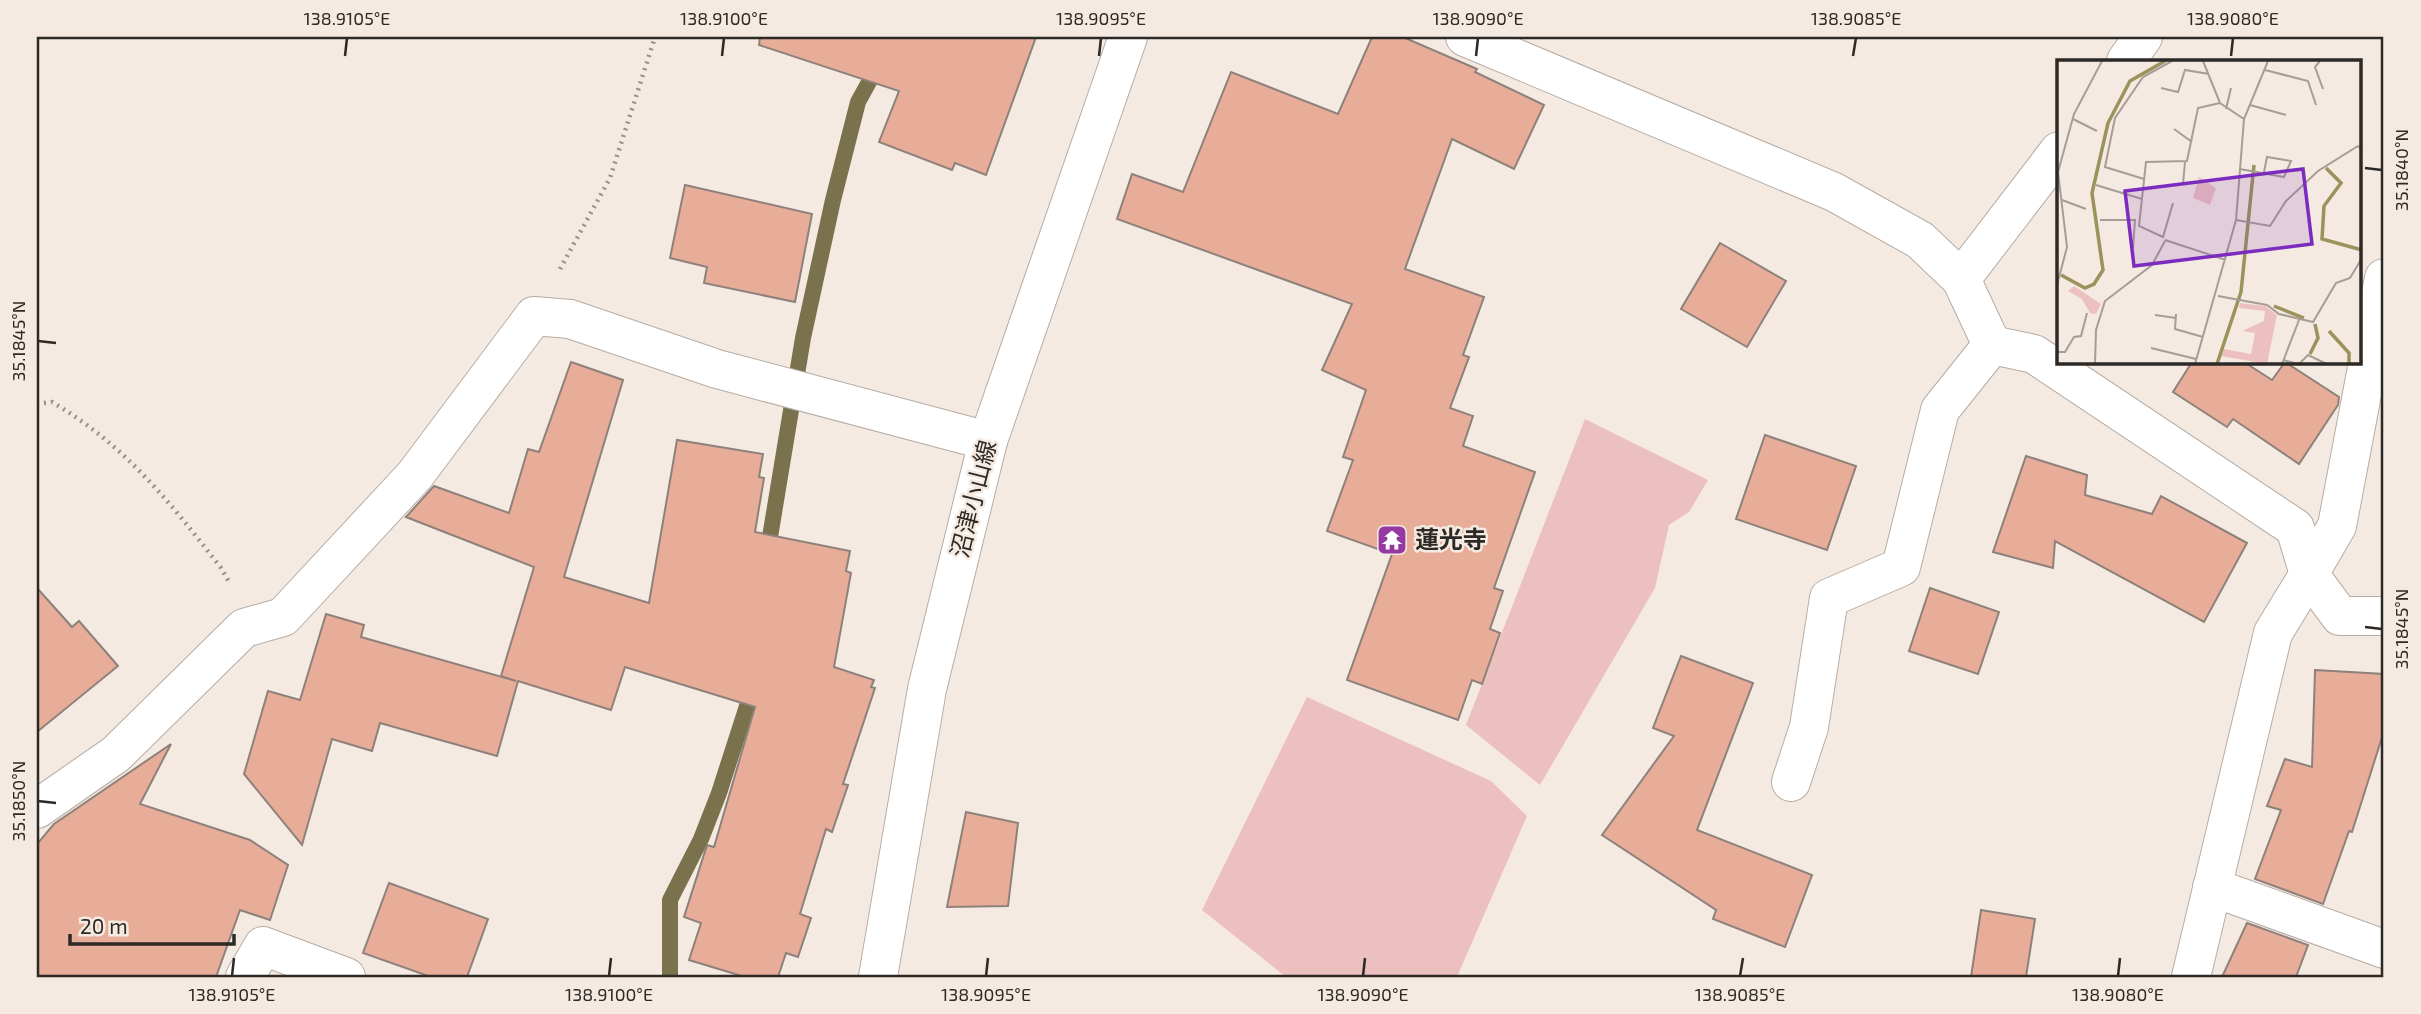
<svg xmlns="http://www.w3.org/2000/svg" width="2421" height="1014" font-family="'Exo 2','Noto Sans JP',sans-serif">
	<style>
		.green { fill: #ecc0be }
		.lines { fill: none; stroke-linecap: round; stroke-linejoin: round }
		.stream { stroke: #7a724c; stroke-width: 16 }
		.building { fill: #e7ad98; stroke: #8e817c; stroke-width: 2 }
		.minor-casing { stroke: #b7aca4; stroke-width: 40 }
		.major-casing { stroke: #b7aca4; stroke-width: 40 }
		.path { stroke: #98918a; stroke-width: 4.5; stroke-dasharray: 2 5; stroke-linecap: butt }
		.minor { stroke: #fff; stroke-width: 38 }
		.major { stroke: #fff; stroke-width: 38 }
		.ticks { fill: none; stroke: #2d2926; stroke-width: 2.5 }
		.labels { text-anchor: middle; stroke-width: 5; stroke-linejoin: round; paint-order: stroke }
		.street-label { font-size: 24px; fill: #2d2926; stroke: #f5eae1 }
		.poi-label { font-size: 24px; font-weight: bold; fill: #2d2926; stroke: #f5eae1; text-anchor: start }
		.inset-river { fill: none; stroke: #9b925c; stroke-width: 3.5 }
		.inset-road { fill: none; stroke: #a59d96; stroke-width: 2 }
		.view { fill: #7b2cbf; fill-opacity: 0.15; stroke: #7b2cbf; stroke-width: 3.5 }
		.inset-edge { fill: none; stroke: #2d2926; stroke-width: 3.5 }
		.neatline { fill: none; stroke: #2d2926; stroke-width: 2.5 }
		.ticks-label { font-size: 18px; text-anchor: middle; fill: #2d2926 }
	</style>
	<rect width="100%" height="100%" fill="#f5eae1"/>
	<!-- green -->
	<g class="green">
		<path d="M 1585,419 L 1708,480 L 1689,512 L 1669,525 L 1655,588 L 1540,785 L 1466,725 Z"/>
		<path d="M 1307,697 L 1491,781 L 1527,816 L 1457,977 L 1286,977 L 1202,910 Z"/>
	</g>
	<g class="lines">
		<!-- stream -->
		<g class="stream">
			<path d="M 767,555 L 803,338 L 833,200 L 858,102 L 875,71 L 887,37"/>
			<path d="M 670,977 L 670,900 L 701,839 L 719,793 L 748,703 L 750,684"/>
		</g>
	</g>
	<!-- building -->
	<g class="building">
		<path d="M 760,37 L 1036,37 L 986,175 L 955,163 L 952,170 L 879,142 L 899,91 L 759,45 Z"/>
		<path d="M 1372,37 L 1403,37 L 1477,69 L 1475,72 L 1544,105 L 1514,169 L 1452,139 L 1405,269 L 1484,297 L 1463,355 L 1469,357 L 1450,408 L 1473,416 L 1463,446 L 1535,472 L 1494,588 L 1503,591 L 1490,629 L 1500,633 L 1482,684 L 1472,680 L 1458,720 L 1347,680 L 1392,554 L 1327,531 L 1353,460 L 1343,457 L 1366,390 L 1322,370 L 1352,304 L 1117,219 L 1132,174 L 1183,192 L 1231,72 L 1338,114 Z"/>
		<path d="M 685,185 L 812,214 L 795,302 L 704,283 L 707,267 L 670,258 Z"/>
		<path d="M 1720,243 L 1786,281 L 1747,347 L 1681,309 Z"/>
		<path d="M 571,362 L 623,380 L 564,577 L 649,603 L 677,440 L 763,454 L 759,477 L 764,478 L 755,532 L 850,551 L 846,571 L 851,573 L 834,667 L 874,680 L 871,687 L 875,688 L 843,784 L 848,785 L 832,832 L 826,829 L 800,914 L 811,918 L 798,957 L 786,953 L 778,977 L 745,977 L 689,960 L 701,923 L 684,917 L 707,845 L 714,847 L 755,707 L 625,667 L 611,710 L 518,681 L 497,756 L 380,723 L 372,751 L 332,739 L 302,845 L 244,774 L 268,691 L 300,700 L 326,614 L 364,625 L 361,637 L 516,681 L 501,676 L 534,567 L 406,517 L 434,486 L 509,513 L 528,449 L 539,452 Z"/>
		<path d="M 2192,362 L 2244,362 L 2272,380 L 2285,362 L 2339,397 L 2338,405 L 2299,464 L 2233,419 L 2227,427 L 2173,392 Z"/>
		<path d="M 1765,435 L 1856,466 L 1827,550 L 1736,519 Z"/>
		<path d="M 2026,456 L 2087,475 L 2085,495 L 2152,514 L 2161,496 L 2247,543 L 2204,622 L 2055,541 L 2053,568 L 1993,552 Z"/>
		<path d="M 37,588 L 72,627 L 79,621 L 118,666 L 37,732 Z"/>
		<path d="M 1930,588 L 1999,612 L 1978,674 L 1909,651 Z"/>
		<path d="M 1681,656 L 1753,683 L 1697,830 L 1812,875 L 1785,947 L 1713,919 L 1716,910 L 1602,835 L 1674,736 L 1653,728 Z"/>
		<path d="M 2315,670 L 2384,674 L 2384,731 L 2352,832 L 2349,831 L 2323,904 L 2255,879 L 2281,810 L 2267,806 L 2285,759 L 2312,767 Z"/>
		<path d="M 171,744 L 140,804 L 250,840 L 288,865 L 270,920 L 240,910 L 216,977 L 37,977 L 37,844 L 54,824 Z"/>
		<path d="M 966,812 L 1018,823 L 1008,906 L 947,907 Z"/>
		<path d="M 389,883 L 488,919 L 467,977 L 431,977 L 363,953 Z"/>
		<path d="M 1981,910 L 2035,919 L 2026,977 L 1971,977 Z"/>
		<path d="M 2247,923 L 2308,945 L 2296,977 L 2222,977 Z"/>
	</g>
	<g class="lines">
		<!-- minor casing -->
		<g class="minor-casing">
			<g id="minor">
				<path d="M 1465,37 L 1834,192 L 1920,240 L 1961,279 L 1992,345"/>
				<path d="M 2126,61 L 2143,37"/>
				<path d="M 2384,278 L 2337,526 L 2309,574 L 2340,616 L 2384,616"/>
				<path d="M 1961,279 L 2059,151"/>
				<path d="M 1791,782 L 1809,727 L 1829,598 L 1901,567 L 1940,410 L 1992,345 L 2034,354 L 2295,528 L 2309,574 L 2273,633 L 2191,977"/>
				<path d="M 37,809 L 116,754 L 244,628 L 283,617 L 415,475 L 534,316 L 570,319 L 717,369 L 988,441"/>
				<path d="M 2212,887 L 2384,949"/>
				<path d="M 245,977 L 263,946 L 346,977"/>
			</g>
		</g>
		<!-- major casing -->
		<g class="major-casing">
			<path id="major" d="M 878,977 L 927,689 L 988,441 L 1128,37"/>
		</g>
		<!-- path -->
		<g class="path">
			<path d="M 560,269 L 610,178 L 655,37"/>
			<path d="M 37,404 L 52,402 C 125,445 169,501 221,568 L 229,582"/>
		</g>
		<!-- minor -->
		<use href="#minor" class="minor"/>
		<!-- major -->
		<use href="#major" class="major"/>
	</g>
	<!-- ticks -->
	<path class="ticks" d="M 345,56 L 347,38M 722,56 L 724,38M 1099,56 L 1101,38M 1476,56 L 1478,38M 1853,56 L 1856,38M 2231,56 L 2233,38M 2365,168 L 2382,170M 38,341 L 56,343M 2365,627 L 2382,629M 38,801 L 56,803M 232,976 L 234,958M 609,976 L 611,958M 986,976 L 988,958M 1363,976 L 1365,958M 1740,976 L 1743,958M 2118,976 L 2120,958"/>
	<!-- icons -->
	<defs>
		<g id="temple-square" transform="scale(1.575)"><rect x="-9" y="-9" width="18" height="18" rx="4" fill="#9538a2" stroke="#f5eae1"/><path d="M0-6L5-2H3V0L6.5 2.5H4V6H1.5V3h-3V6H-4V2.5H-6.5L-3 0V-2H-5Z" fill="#fff"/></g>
	</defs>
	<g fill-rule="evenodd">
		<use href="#temple-square" x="1392" y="540"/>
	</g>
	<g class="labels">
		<!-- street labels -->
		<g class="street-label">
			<text transform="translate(974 499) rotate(-76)" y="8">沼津小山線</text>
		</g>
		<!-- poi labels -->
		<g class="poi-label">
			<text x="1415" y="548">蓮光寺</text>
		</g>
	</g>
	<!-- overview -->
	<g transform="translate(2057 60)">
		<rect width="304" height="304" fill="#f5eae1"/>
		<path d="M 142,117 L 159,128 L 153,145 L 136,138 ZM 17,226 L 44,244 L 39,254 L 33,253 L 25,239 L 11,231 ZM 183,243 L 208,246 L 220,255 L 210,304 L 164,296 L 167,289 L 194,294 L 198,273 L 185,271 L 207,261 L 208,251 L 182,248 Z" fill="#ecc0be"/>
		<path class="inset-river" d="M 269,108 L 284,123 L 267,146 L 265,179 L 305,190M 4,215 L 28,228 L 37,224 L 46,210 L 35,133 L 51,63 L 73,21 L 108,1M 217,246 L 247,258M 272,271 L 292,293 L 292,303M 253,294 L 261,278 L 258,264M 160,304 L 184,232 L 197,105"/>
		<path class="inset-road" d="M 146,1 L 163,43 L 187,59M 263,1 L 258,7 L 266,29M 208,10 L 251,21 L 259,45M 104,28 L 121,32 L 128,10 L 152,14M 193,45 L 229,55M 169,49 L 174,28M 16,59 L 40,71M 117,69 L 135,82M 183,109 L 227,117 L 234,101 L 210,97 L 207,112M 87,119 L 48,107 L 58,58 L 86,17 L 115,1M 126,124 L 128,102M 39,125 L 85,139M 5,140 L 29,149M 116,143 L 106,177 L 82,166 L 89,102 L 130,101 L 141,48 L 163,43M 43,160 L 78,160 L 76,188M 179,160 L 213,166 L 229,141 L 261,111 L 301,86 L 305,90M 108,180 L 169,200M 0,225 L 10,187 L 1,112 L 17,54 L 45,1M 161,236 L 210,245 L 222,254 L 256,262 L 279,223 L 293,218 L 305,198M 119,254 L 118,269 L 146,277M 98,255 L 119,258M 94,288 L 139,299M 0,292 L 8,292 L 17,277 L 24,276 L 30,253M 226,300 L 242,304 L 251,295 L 270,304M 38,304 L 39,270 L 48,241 L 95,205 L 108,181M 138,304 L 179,160 L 187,59 L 211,1M 225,304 L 242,260"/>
		<path class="view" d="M 246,109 L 255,184 L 77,206 L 68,131 Z"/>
		<rect width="304" height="304" class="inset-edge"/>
	</g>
	<!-- border -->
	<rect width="2421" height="1014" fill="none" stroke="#f5eae1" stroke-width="77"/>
	<!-- scale -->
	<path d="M70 934v10h164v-10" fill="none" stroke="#2d2926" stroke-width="3.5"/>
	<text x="80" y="934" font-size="21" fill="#2d2926" stroke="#f5eae1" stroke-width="5" paint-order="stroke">20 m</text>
	<rect x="38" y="38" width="2344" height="938" class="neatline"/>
	<g class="ticks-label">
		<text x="347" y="25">138.9105°E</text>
		<text x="724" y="25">138.9100°E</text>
		<text x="1101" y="25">138.9095°E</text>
		<text x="1478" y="25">138.9090°E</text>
		<text x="1856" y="25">138.9085°E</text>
		<text x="2233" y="25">138.9080°E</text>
		<text transform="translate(2402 170) rotate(-90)" y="6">35.1840°N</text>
		<text transform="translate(19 341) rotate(-90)" y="6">35.1845°N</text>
		<text transform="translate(2402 629) rotate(-90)" y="6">35.1845°N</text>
		<text transform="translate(19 801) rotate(-90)" y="6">35.1850°N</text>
		<text x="232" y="1001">138.9105°E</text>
		<text x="609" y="1001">138.9100°E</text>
		<text x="986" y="1001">138.9095°E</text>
		<text x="1363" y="1001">138.9090°E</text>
		<text x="1740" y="1001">138.9085°E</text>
		<text x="2118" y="1001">138.9080°E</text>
	</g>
</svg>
